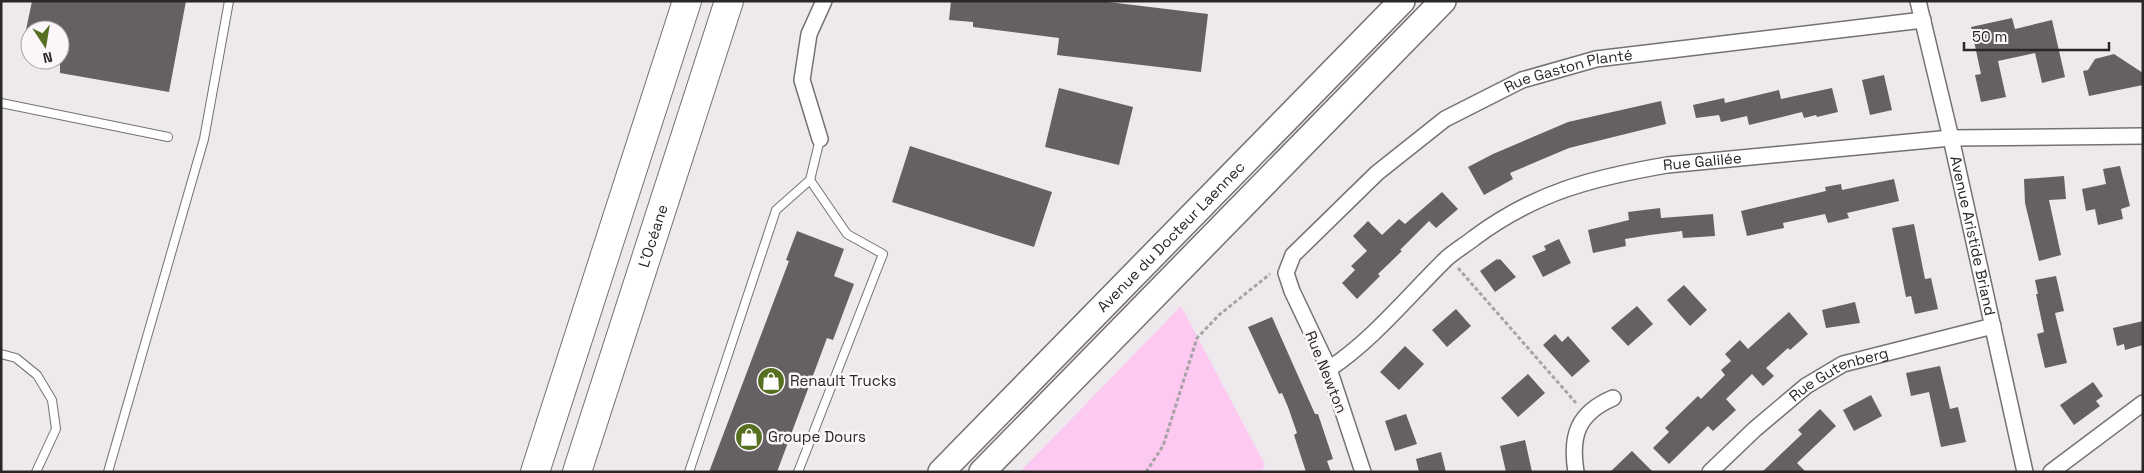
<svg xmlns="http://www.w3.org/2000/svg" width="2144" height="473" font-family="'Space Grotesk',sans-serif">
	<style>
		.green { fill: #fdc9f1 }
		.building { fill: #646063 }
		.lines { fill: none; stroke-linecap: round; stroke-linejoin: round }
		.lane-casing { stroke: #757174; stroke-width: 10 }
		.street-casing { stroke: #757174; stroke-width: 18 }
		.primary-casing { stroke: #757174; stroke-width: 28 }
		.highway-casing { stroke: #757174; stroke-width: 30 }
		.path { stroke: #a7a3a6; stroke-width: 3; stroke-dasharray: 4 2.5; stroke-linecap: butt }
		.lane { stroke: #fff; stroke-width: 8 }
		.street { stroke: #fff; stroke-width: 15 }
		.primary { stroke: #fff; stroke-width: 25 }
		.highway { stroke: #fff; stroke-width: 28 }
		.labels { text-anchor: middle; stroke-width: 5; stroke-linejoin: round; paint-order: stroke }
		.street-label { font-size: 15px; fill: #292728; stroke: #fbf6fa }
		.poi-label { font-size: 15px; fill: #292728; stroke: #fbf6fa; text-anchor: start }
	</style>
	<rect width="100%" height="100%" fill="#eee9ed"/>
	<!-- green -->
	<path class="green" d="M 1181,306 L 1265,465 L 1261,472 L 1020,472 Z"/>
	<!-- building -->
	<g class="building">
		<path d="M 32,1 L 186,1 L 169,92 L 60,73 L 60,30 L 26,30 Z"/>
		<path d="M 951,1 L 1100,1 L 1208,14 L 1201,72 L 1057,55 L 1059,38 L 973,27 L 973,22 L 949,20 Z"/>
		<path d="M 2012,18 L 2015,29 L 2052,20 L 2065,77 L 2042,83 L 2035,53 L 1998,61 L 2006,97 L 1981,102 L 1975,75 L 1981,74 L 1971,27 Z"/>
		<path d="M 2114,54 L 2143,73 L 2143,85 L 2089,96 L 2083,71 L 2088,70 L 2095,59 Z"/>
		<path d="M 1884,75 L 1892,110 L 1870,115 L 1862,80 Z"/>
		<path d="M 1059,88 L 1133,107 L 1119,165 L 1045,147 Z"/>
		<path d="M 1832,88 L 1838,112 L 1817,117 L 1816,115 L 1804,118 L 1802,112 L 1749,125 L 1747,116 L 1721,122 L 1719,115 L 1696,118 L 1693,105 L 1724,98 L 1725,103 L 1779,90 L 1781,99 Z"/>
		<path d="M 1661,101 L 1666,124 L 1569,148 L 1510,173 L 1513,179 L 1484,195 L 1468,167 L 1493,154 L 1568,122 Z"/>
		<path d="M 910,146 L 1052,192 L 1034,247 L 892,202 Z"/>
		<path d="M 2120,166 L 2130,206 L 2121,209 L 2123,219 L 2098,225 L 2095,209 L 2086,211 L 2082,189 L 2106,184 L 2103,169 Z"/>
		<path d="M 2064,176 L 2066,199 L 2049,200 L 2061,255 L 2039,261 L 2025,203 L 2024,179 Z"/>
		<path d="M 1894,179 L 1899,201 L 1847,213 L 1849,218 L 1828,223 L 1825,214 L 1783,223 L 1784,228 L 1747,236 L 1741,211 L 1826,191 L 1825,187 L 1841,184 L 1842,190 Z"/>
		<path d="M 1442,192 L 1458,209 L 1436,228 L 1429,221 L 1400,250 L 1402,251 L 1378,274 L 1380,276 L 1357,299 L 1342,283 L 1355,270 L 1351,266 L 1367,251 L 1353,236 L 1368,221 L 1382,235 L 1399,219 L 1405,224 Z"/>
		<path d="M 1660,208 L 1661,218 L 1713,214 L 1715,236 L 1683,238 L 1682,231 L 1650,235 L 1625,239 L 1626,246 L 1593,253 L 1588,230 L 1629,220 L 1628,212 Z"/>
		<path d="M 1914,224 L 1925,279 L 1931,278 L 1938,309 L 1915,314 L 1911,296 L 1906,297 L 1892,228 Z"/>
		<path d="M 797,231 L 844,249 L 834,276 L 854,284 L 833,340 L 827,338 L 777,472 L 709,472 L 789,261 L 786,260 Z"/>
		<path d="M 1559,239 L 1571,263 L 1543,277 L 1532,256 L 1546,250 L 1544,246 Z"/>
		<path d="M 1497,259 L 1498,260 L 1500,259 L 1516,277 L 1495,292 L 1480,271 Z"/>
		<path d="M 2056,276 L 2064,311 L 2055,313 L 2067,363 L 2045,368 L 2037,334 L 2044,332 L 2036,294 L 2038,294 L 2035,280 Z"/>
		<path d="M 1684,285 L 1707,310 L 1690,326 L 1667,300 Z"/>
		<path d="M 1855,302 L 1860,323 L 1826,328 L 1822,310 Z"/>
		<path d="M 1637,306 L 1653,324 L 1628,346 L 1611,328 Z"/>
		<path d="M 1456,309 L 1471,326 L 1447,347 L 1432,330 Z"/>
		<path d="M 1789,312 L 1808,334 L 1790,350 L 1788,348 L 1766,368 L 1774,376 L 1763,386 L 1752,374 L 1726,399 L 1736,410 L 1713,431 L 1708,426 L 1669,464 L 1653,448 L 1669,432 L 1665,428 L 1698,396 L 1701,399 L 1725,375 L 1721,370 L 1731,361 L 1725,354 L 1740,340 L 1748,349 Z"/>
		<path d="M 1272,317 L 1315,414 L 1318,414 L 1333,459 L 1327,461 L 1331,472 L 1306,472 L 1294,435 L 1297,433 L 1288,407 L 1282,393 L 1279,394 L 1248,327 Z"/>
		<path d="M 2143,321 L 2143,345 L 2125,350 L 2124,344 L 2117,346 L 2113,328 Z"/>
		<path d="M 1555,334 L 1562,342 L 1568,336 L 1590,361 L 1572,377 L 1543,345 Z"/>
		<path d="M 1405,346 L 1424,364 L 1399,390 L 1380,372 Z"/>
		<path d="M 1940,366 L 1950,409 L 1958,407 L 1966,442 L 1941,447 L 1929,392 L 1911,396 L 1906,373 Z"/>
		<path d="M 1528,374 L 1545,393 L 1518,417 L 1501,398 Z"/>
		<path d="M 2093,382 L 2103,396 L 2096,401 L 2100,406 L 2074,425 L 2060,405 Z"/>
		<path d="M 1871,395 L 1882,416 L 1854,431 L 1843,410 Z"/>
		<path d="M 1820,409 L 1836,426 L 1797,463 L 1806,472 L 1762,472 L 1802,434 L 1798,430 Z"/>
		<path d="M 1406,414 L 1417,444 L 1395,451 L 1385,421 Z"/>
		<path d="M 1525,440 L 1532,472 L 1506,472 L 1500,446 Z"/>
		<path d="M 1632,451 L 1653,472 L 1610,472 Z"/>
		<path d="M 1441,452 L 1446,472 L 1419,472 L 1416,459 Z"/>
	</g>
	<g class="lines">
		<!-- lane casing -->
		<g class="lane-casing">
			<g id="lane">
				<path d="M 1,103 L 168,137"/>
				<path d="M 1,354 L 16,358 L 37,375 L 52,400 L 56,429 L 36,472"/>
				<path d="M 108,472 L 204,139 L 229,1"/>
				<path d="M 689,472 L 776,210 L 810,180 L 820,139"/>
				<path d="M 798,472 L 883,254 L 847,234 L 810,180"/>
			</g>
		</g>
		<!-- street casing -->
		<g class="street-casing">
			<g id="street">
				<path id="s1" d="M 1918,1 L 1951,138 L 2025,472"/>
				<path d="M 820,139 L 802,80 L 809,34 L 824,1"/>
				<path id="s2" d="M 1329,369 C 1374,339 1408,296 1447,258 C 1455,251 1465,245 1474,238 C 1536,192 1592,178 1667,165 L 1951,138 L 2143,136"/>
				<path id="s3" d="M 1363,472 L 1329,369 L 1292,291 L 1286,273 L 1293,255 L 1377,173 L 1445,119 L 1522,80 L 1596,59 L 1923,20"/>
				<path d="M 1576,472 C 1570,435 1578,413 1613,398"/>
				<path id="s4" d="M 1710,472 L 1755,429 L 1806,386 L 1843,364 L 1993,326"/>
				<path d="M 2051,472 L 2143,403"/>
			</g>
		</g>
		<!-- primary casing -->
		<g class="primary-casing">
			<g id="primary">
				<path id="s5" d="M 941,472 L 1402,1"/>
				<path d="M 982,472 L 1443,1"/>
			</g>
		</g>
		<!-- highway casing -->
		<g class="highway-casing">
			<g id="highway">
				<path d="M 535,472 L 687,1"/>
				<path id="s6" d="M 577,472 L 729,1"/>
			</g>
		</g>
		<!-- path -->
		<g class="path">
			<path d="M 1458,268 L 1576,403"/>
			<path d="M 1146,472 L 1163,446 L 1197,338 L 1219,315 L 1270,274"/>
		</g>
		<!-- lane -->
		<use href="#lane" class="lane"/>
		<!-- street -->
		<use href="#street" class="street"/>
		<!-- primary -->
		<use href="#primary" class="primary"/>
		<!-- highway -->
		<use href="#highway" class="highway"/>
	</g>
	<!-- icons -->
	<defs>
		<g id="shop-disc" transform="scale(1.4375)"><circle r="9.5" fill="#566f20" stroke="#fbf6fa"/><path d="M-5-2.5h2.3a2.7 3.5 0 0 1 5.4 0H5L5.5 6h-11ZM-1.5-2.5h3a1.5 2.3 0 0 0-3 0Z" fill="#fff"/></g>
	</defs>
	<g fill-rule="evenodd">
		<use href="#shop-disc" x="771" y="381"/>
		<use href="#shop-disc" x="749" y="437"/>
	</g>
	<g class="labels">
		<!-- street labels -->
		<g class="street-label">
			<text dy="5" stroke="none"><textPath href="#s3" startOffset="571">Rue Gaston Planté</textPath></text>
			<text dy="5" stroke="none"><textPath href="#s2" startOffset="440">Rue Galilée</textPath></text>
			<text dy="5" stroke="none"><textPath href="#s6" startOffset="248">L’Océane</textPath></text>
			<text dy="5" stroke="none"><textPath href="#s5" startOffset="329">Avenue du Docteur Laennec</textPath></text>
			<text dy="5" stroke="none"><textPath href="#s1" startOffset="241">Avenue Aristide Briand</textPath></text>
			<text transform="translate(1326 372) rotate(68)" y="5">Rue Newton</text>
			<text dy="5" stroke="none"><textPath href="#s4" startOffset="164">Rue Gutenberg</textPath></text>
		</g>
		<!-- poi labels -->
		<g class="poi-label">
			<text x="790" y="386">Renault Trucks</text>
			<text x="768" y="442">Groupe Dours</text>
		</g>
	</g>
	<!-- border -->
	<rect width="2144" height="473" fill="none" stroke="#292728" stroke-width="5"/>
	<!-- north arrow -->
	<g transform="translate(45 45) rotate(168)"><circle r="24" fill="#fbf6fa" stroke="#a7a3a6"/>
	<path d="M0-4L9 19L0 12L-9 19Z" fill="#566f20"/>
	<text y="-8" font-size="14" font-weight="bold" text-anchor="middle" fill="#292728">N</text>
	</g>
	<!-- scale -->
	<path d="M1964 42v8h145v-8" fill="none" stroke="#292728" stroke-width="2.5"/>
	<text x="1972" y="42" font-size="15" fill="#292728" stroke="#fbf6fa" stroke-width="4" paint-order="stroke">50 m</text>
</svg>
